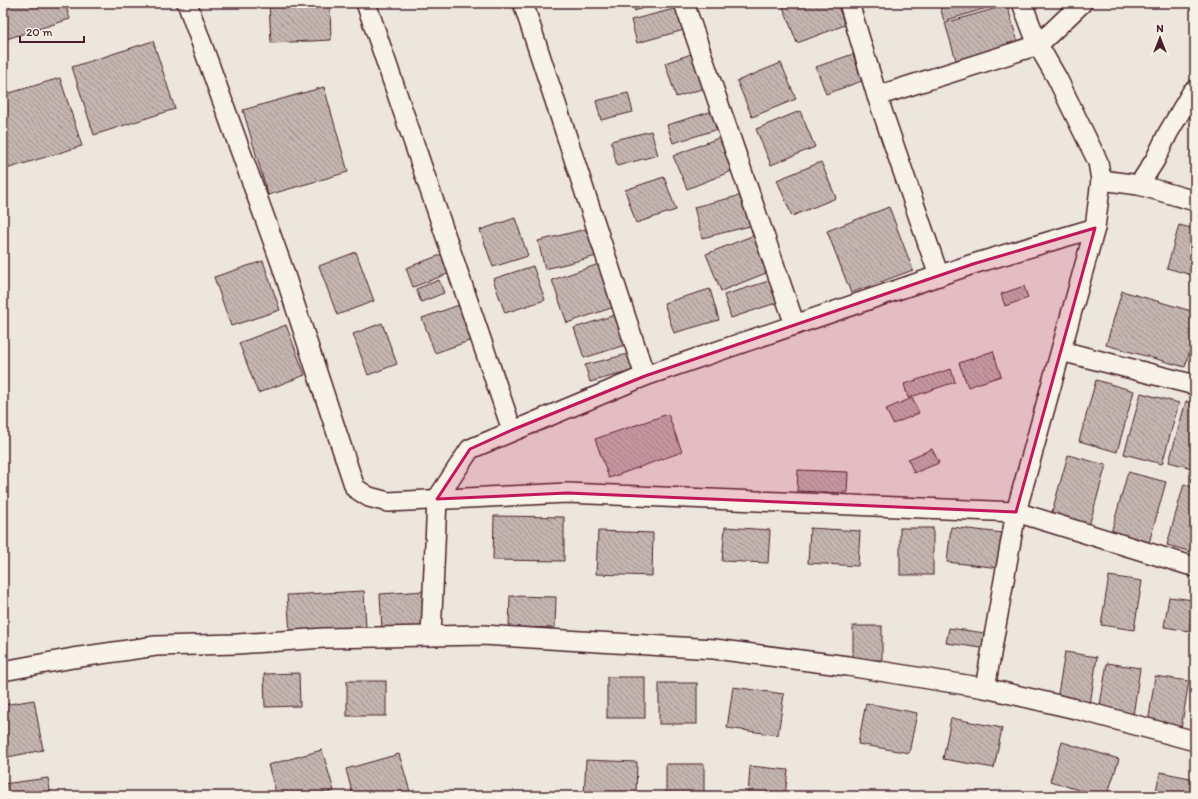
<svg xmlns="http://www.w3.org/2000/svg" width="1198" height="799" font-family="Itim,sans-serif">
	<style>
		.building { fill: url(#building-back-hatch); stroke: #4a1f2b }
		.lines { fill: none; stroke-linecap: round; stroke-linejoin: round }
		.street-casing { stroke: #4a1f2b; stroke-width: 22 }
		.street { stroke: #f7f3e8; stroke-width: 19 }
		.marked { fill: #c2185b; fill-opacity: 0.2; stroke: #c2185b; stroke-width: 3; stroke-linejoin: round }
	</style>
	<defs>
		<pattern id="building-back-hatch" width="6" height="6" patternUnits="userSpaceOnUse"><rect width="6" height="6" fill="#c4b5b0"/><path d="M-1 5l2 2M0 0l6 6M5-1l2 2" fill="none" stroke="#a1938f"/></pattern>
	</defs>
	<rect width="100%" height="100%" fill="#ece6dd"/>
	<filter id="ink" filterUnits="userSpaceOnUse"><feTurbulence type="fractalNoise" baseFrequency=".025" numOctaves="2"/><feDisplacementMap in="SourceGraphic" scale="8" xChannelSelector="R" yChannelSelector="G"/><feConvolveMatrix kernelMatrix="1 2 1 2 8 2 1 2 1" color-interpolation-filters="sRGB"/></filter>
	<g filter="url(#ink)">
		<!-- building -->
		<g class="building">
			<path d="M 3,3 L 65,3 L 70,19 L 3,40 Z"/>
			<path d="M 269,3 L 330,3 L 331,40 L 271,43 Z"/>
			<path d="M 632,3 L 655,3 L 635,11 Z"/>
			<path d="M 794,3 L 837,3 L 845,25 L 797,43 L 783,7 Z"/>
			<path d="M 939,3 L 1003,3 L 944,21 Z"/>
			<path d="M 1007,5 L 1020,49 L 958,67 L 945,23 Z"/>
			<path d="M 678,8 L 684,30 L 637,43 L 631,20 Z"/>
			<path d="M 153,41 L 175,109 L 94,135 L 72,67 Z"/>
			<path d="M 694,53 L 705,88 L 676,97 L 665,63 Z"/>
			<path d="M 853,54 L 862,81 L 826,94 L 816,67 Z"/>
			<path d="M 781,63 L 796,99 L 752,117 L 737,81 Z"/>
			<path d="M 60,78 L 82,146 L 3,170 L 3,95 Z"/>
			<path d="M 324,87 L 348,172 L 268,195 L 243,110 Z"/>
			<path d="M 628,93 L 633,112 L 601,120 L 596,101 Z"/>
			<path d="M 716,110 L 722,128 L 673,143 L 667,125 Z"/>
			<path d="M 800,111 L 815,147 L 771,165 L 756,129 Z"/>
			<path d="M 651,131 L 658,155 L 617,166 L 611,141 Z"/>
			<path d="M 723,136 L 737,169 L 687,189 L 673,156 Z"/>
			<path d="M 821,162 L 836,198 L 792,216 L 777,180 Z"/>
			<path d="M 664,177 L 676,210 L 636,223 L 625,190 Z"/>
			<path d="M 746,194 L 754,225 L 702,238 L 694,207 Z"/>
			<path d="M 889,207 L 913,270 L 851,293 L 827,231 Z"/>
			<path d="M 515,218 L 528,256 L 493,267 L 480,230 Z"/>
			<path d="M 1179,225 L 1195,229 L 1195,276 L 1167,268 Z"/>
			<path d="M 590,228 L 597,256 L 545,269 L 538,241 Z"/>
			<path d="M 757,234 L 771,271 L 721,291 L 706,254 Z"/>
			<path d="M 356,252 L 374,301 L 337,315 L 319,266 Z"/>
			<path d="M 443,254 L 450,273 L 413,287 L 406,268 Z"/>
			<path d="M 263,261 L 280,310 L 231,326 L 214,277 Z"/>
			<path d="M 602,263 L 617,306 L 567,323 L 552,280 Z"/>
			<path d="M 533,266 L 545,300 L 505,313 L 493,279 Z"/>
			<path d="M 439,280 L 444,293 L 421,302 L 416,289 Z"/>
			<path d="M 772,280 L 779,302 L 731,318 L 724,295 Z"/>
			<path d="M 1024,286 L 1028,298 L 1005,306 L 1001,294 Z"/>
			<path d="M 710,289 L 719,320 L 674,333 L 664,303 Z"/>
			<path d="M 1122,291 L 1195,312 L 1195,333 L 1185,367 L 1106,345 Z"/>
			<path d="M 459,305 L 472,340 L 435,353 L 422,318 Z"/>
			<path d="M 615,315 L 625,345 L 584,358 L 574,328 Z"/>
			<path d="M 382,323 L 397,364 L 368,375 L 353,334 Z"/>
			<path d="M 286,325 L 305,375 L 258,393 L 239,343 Z"/>
			<path d="M 993,351 L 1001,376 L 968,387 L 959,363 Z"/>
			<path d="M 632,353 L 636,370 L 590,382 L 585,365 Z"/>
			<path d="M 951,369 L 955,382 L 908,398 L 904,384 Z"/>
			<path d="M 1096,380 L 1134,391 L 1117,452 L 1079,441 Z"/>
			<path d="M 1141,393 L 1179,403 L 1162,464 L 1124,454 Z"/>
			<path d="M 912,398 L 919,413 L 893,424 L 886,409 Z"/>
			<path d="M 1186,401 L 1195,403 L 1195,469 L 1169,462 Z"/>
			<path d="M 668,414 L 682,452 L 609,478 L 595,439 Z"/>
			<path d="M 932,449 L 939,463 L 914,473 L 908,459 Z"/>
			<path d="M 1068,455 L 1106,465 L 1089,526 L 1051,515 Z"/>
			<path d="M 798,470 L 848,472 L 847,493 L 797,491 Z"/>
			<path d="M 1128,472 L 1166,482 L 1149,543 L 1111,533 Z"/>
			<path d="M 1184,484 L 1195,488 L 1195,553 L 1167,545 Z"/>
			<path d="M 494,516 L 564,517 L 564,561 L 493,560 Z"/>
			<path d="M 725,527 L 770,530 L 768,563 L 722,561 Z"/>
			<path d="M 951,527 L 1003,533 L 1000,568 L 947,562 Z"/>
			<path d="M 810,528 L 860,531 L 858,566 L 808,563 Z"/>
			<rect x="900" y="528" width="33" height="47"/>
			<path d="M 598,531 L 653,533 L 652,576 L 596,574 Z"/>
			<path d="M 1109,576 L 1142,581 L 1134,630 L 1101,625 Z"/>
			<path d="M 364,591 L 366,628 L 290,632 L 287,595 Z"/>
			<path d="M 425,591 L 427,627 L 382,630 L 380,594 Z"/>
			<path d="M 510,596 L 556,597 L 555,628 L 509,627 Z"/>
			<path d="M 1169,597 L 1194,600 L 1189,631 L 1164,627 Z"/>
			<rect x="853" y="626" width="29" height="34"/>
			<path d="M 949,628 L 985,633 L 982,648 L 946,643 Z"/>
			<path d="M 1065,652 L 1097,657 L 1090,705 L 1057,700 Z"/>
			<path d="M 1107,663 L 1140,668 L 1133,716 L 1099,711 Z"/>
			<path d="M 299,673 L 300,706 L 265,707 L 264,674 Z"/>
			<path d="M 1155,676 L 1189,681 L 1181,729 L 1148,724 Z"/>
			<rect x="607" y="677" width="38" height="41"/>
			<rect x="347" y="681" width="39" height="35"/>
			<rect x="659" y="683" width="38" height="41"/>
			<path d="M 733,687 L 784,694 L 778,735 L 727,728 Z"/>
			<path d="M 1195,697 L 1195,735 L 1189,734 Z"/>
			<path d="M 34,700 L 43,750 L 3,758 L 3,705 Z"/>
			<path d="M 866,703 L 917,713 L 909,753 L 858,744 Z"/>
			<path d="M 951,718 L 1002,728 L 994,768 L 943,759 Z"/>
			<path d="M 1062,742 L 1119,759 L 1107,796 L 1097,796 L 1050,781 Z"/>
			<path d="M 322,750 L 334,791 L 316,796 L 277,796 L 268,765 Z"/>
			<path d="M 399,754 L 411,795 L 353,796 L 346,769 Z"/>
			<path d="M 586,760 L 637,762 L 636,796 L 584,796 Z"/>
			<rect x="666" y="764" width="38" height="32"/>
			<path d="M 750,766 L 788,770 L 785,796 L 748,796 Z"/>
			<path d="M 1160,772 L 1195,779 L 1193,796 L 1155,796 Z"/>
			<path d="M 48,778 L 51,796 L 3,796 L 3,784 Z"/>
			<path d="M 915,792 L 934,796 L 914,796 Z"/>
		</g>
		<g class="lines">
			<!-- street casing -->
			<g class="street-casing">
				<g id="street">
					<path d="M 187,3 L 281,263 L 355,488 L 369,497 L 388,502 L 567,493 L 1016,512 L 1195,567"/>
					<path d="M 366,3 L 512,430"/>
					<path d="M 523,3 L 645,376"/>
					<path d="M 684,3 L 795,325"/>
					<path d="M 849,3 L 877,96 L 939,276"/>
					<path d="M 877,96 L 1038,45 L 1082,3"/>
					<path d="M 1101,180 L 1139,185 L 1155,160 L 1168,133 L 1192,92 L 1195,90"/>
					<path d="M 1139,185 L 1195,201"/>
					<path d="M 1061,351 L 1195,385"/>
					<path d="M 431,636 L 437,499 L 470,449 L 645,376 L 973,264 L 1095,228"/>
					<path d="M 3,671 L 73,658 L 156,646 L 237,644 L 324,638 L 483,635 L 714,649 L 848,666 L 985,688 L 1076,709 L 1195,741"/>
					<path d="M 985,688 L 1016,512 L 1095,228 L 1101,180 L 1098,162 L 1057,78 L 1038,45 L 1022,3"/>
				</g>
			</g>
			<!-- street -->
			<use href="#street" class="street"/>
		</g>
	</g>
	<!-- marked area -->
	<path class="marked" d="M 1095,228 L 1016,512 L 567,493 L 437,499 L 470,449 L 512,430 L 645,376 L 973,264 Z"/>
	<!-- margin -->
	<rect width="1198" height="799" fill="none" stroke="#f7f3e8" stroke-width="16"/>
	<rect x="8" y="8" width="1182" height="783" fill="none" stroke="#4a1f2b" stroke-width="1.5" filter="url(#ink)"/>
	<!-- north arrow -->
	<g transform="translate(1160 38)" stroke="#f7f3e8" stroke-width="3" paint-order="stroke">
	<path d="M0-3L7 15L0 10L-7 15Z" fill="#4a1f2b"/>
	<text y="-6" font-size="11" font-weight="bold" text-anchor="middle" fill="#4a1f2b">N</text>
	</g>
	<!-- scale -->
	<path d="M20 36v6h64v-6" fill="none" stroke="#4a1f2b" stroke-width="2"/>
	<text x="26" y="36" font-size="12" fill="#4a1f2b" stroke="#f7f3e8" stroke-width="3" paint-order="stroke">20 m</text>
</svg>
